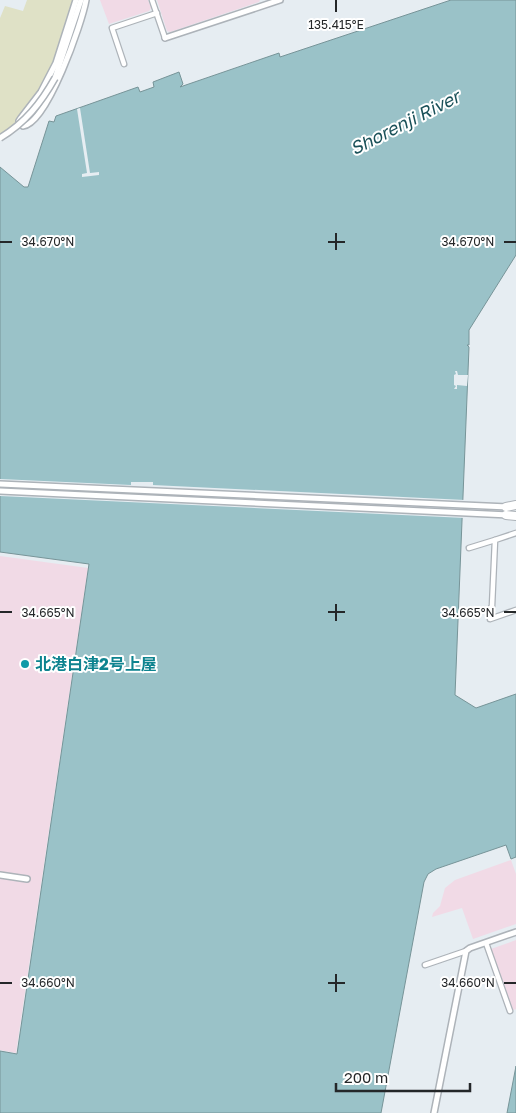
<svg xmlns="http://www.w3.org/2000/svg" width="516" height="1113" font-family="'Golos Text','Noto Sans JP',sans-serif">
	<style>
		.industrial { fill: #f1dae6 }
		.green { fill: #dfe1c6 }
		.water { fill: #9ac2c8; stroke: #779498 }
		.pier { fill: #e6edf2 }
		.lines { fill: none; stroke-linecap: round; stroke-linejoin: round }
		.minor-casing { stroke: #adb3b9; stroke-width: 7 }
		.tertiary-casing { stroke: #adb3b9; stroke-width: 8 }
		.motorway-casing { stroke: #adb3b9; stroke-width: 10 }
		.minor { stroke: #fff; stroke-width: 4.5 }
		.tertiary { stroke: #fff; stroke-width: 5 }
		.motorway { stroke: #fff; stroke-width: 8 }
		.tertiary-bridge-casing { stroke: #adb3b9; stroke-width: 8; stroke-linecap: butt }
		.tertiary-bridge { stroke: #fff; stroke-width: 5 }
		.ticks { fill: none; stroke: #242729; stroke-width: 2 }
		.culture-dot { fill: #0f9aa8; stroke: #fff; stroke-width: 2 }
		.labels { text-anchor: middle; stroke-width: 4; stroke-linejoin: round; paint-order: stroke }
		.culture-label { font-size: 16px; font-weight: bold; fill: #0d838f; stroke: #fff; text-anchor: start }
		.water-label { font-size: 18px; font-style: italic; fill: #1a5159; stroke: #fff }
		.ticks-label { font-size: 12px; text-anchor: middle; fill: #242729; stroke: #fff; stroke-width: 4; stroke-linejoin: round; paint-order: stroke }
	</style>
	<rect width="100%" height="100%" fill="#e6edf2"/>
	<!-- industrial -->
	<g class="industrial">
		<path d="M 100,0 L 148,0 L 151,8 L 149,11 L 109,24 Z"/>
		<path d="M 157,0 L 260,0 L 259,2 L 170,32 L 167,31 Z"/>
		<path d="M 0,556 L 88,568 L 16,1053 L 0,1050 Z"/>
		<path d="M 511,860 L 516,874 L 516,924 L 473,939 L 462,908 L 432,917 L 433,913 L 440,906 L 445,888 L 455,880 Z"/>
		<path d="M 516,940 L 516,1009 L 513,1010 L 491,949 Z"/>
	</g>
	<!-- green -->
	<path class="green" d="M 27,0 L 75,0 L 55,62 L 42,87 L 11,128 L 0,135 L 0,18 L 5,6 L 23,11 Z"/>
	<!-- water -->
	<g class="water">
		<path d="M 451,0 L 516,0 L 516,255 L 469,330 L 469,345 L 467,345 L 469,347 L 455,695 L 476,708 L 516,694 L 516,857 L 511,859 L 506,845 L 436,869 L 428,874 L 424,882 L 381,1113 L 0,1113 L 0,1051 L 17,1054 L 89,564 L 0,552 L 0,167 L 24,187 L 28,187 L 49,121 L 54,122 L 56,116 L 138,87 L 140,92 L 154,87 L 153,82 L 179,72 L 183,84 L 180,87 L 279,53 L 280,57 Z"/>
		<path d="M 516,1066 L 516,1113 L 507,1113 Z"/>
	</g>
	<!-- pier -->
	<g class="pier">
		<path d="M 80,108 L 90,173 L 99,172 L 99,175 L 82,177 L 82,174 L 87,173 L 77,109 Z"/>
		<path d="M 455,371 L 457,371 L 458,375 L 468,375 L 467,386 L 457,385 L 457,389 L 454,389 L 456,386 L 454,385 L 454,375 L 456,374 Z"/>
		<path d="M 0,479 L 131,485 L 131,482 L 153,482 L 153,485 L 132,484 L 465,500 L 465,518 L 0,496 Z"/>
	</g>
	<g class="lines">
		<!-- minor casing -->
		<g class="minor-casing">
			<g id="minor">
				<path d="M 152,0 L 165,38"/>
				<path d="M 124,64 L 112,28 L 157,13"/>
				<path d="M 516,533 L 495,540 L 492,606 L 490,609 L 490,619 L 516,610"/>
				<path d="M 469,548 L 495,540"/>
				<path d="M 486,943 L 510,1011"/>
				<path d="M 425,965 L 466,951"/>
			</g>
		</g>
		<!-- tertiary casing -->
		<g class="tertiary-casing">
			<g id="tertiary">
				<path d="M 76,0 L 56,63 L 41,92 L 21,118 L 19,121 L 23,126 C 47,124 82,23 86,0"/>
				<path d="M 165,38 L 280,0"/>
				<path d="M 55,78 L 81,0"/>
				<path d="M 0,484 L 508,507"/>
				<path d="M 0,491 L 509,515"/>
				<path d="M 0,875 L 27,879"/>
				<path d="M 434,1113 L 466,951 L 470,948 L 516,932"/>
			</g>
		</g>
		<!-- motorway casing -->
		<g class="motorway-casing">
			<g id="motorway">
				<path d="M 506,507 L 516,505"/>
				<path d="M 506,515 L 516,516"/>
			</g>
		</g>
		<!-- minor -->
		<use href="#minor" class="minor"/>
		<!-- tertiary -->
		<use href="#tertiary" class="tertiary"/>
		<!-- motorway -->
		<use href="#motorway" class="motorway"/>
		<!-- tertiary-bridge casing -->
		<g class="tertiary-bridge-casing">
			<path id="tertiary-bridge" d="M 0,138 C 25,123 41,103 55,78"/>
		</g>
		<!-- tertiary-bridge -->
		<use href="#tertiary-bridge" class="tertiary-bridge"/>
	</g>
	<!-- ticks -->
	<path class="ticks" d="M 336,0 L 336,12M 336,233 L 336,250M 0,242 L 12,242M 328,242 L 345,242M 504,242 L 516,242M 336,604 L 336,621M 0,612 L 12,612M 328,612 L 345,612M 504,612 L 516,612M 336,974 L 336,992M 0,983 L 12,983M 328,983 L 345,983M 504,983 L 516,983"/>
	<!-- markers -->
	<circle class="culture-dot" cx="25" cy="664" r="5"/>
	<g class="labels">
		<!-- culture labels -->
		<g class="culture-label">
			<text x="35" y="670">北港白津2号上屋</text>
		</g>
		<!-- water labels -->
		<g class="water-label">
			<text transform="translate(405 123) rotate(-27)" y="6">Shorenji River</text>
		</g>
	</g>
	<g class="ticks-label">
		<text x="336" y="29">135.415°E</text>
		<text x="48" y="246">34.670°N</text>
		<text x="468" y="246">34.670°N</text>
		<text x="48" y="617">34.665°N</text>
		<text x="468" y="617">34.665°N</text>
		<text x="48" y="987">34.660°N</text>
		<text x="468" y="987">34.660°N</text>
	</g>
	<!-- scale -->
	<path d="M336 1083v8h134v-8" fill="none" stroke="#242729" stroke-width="2.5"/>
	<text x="344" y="1083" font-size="15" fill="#242729" stroke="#ffffff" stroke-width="4" paint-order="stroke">200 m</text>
</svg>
